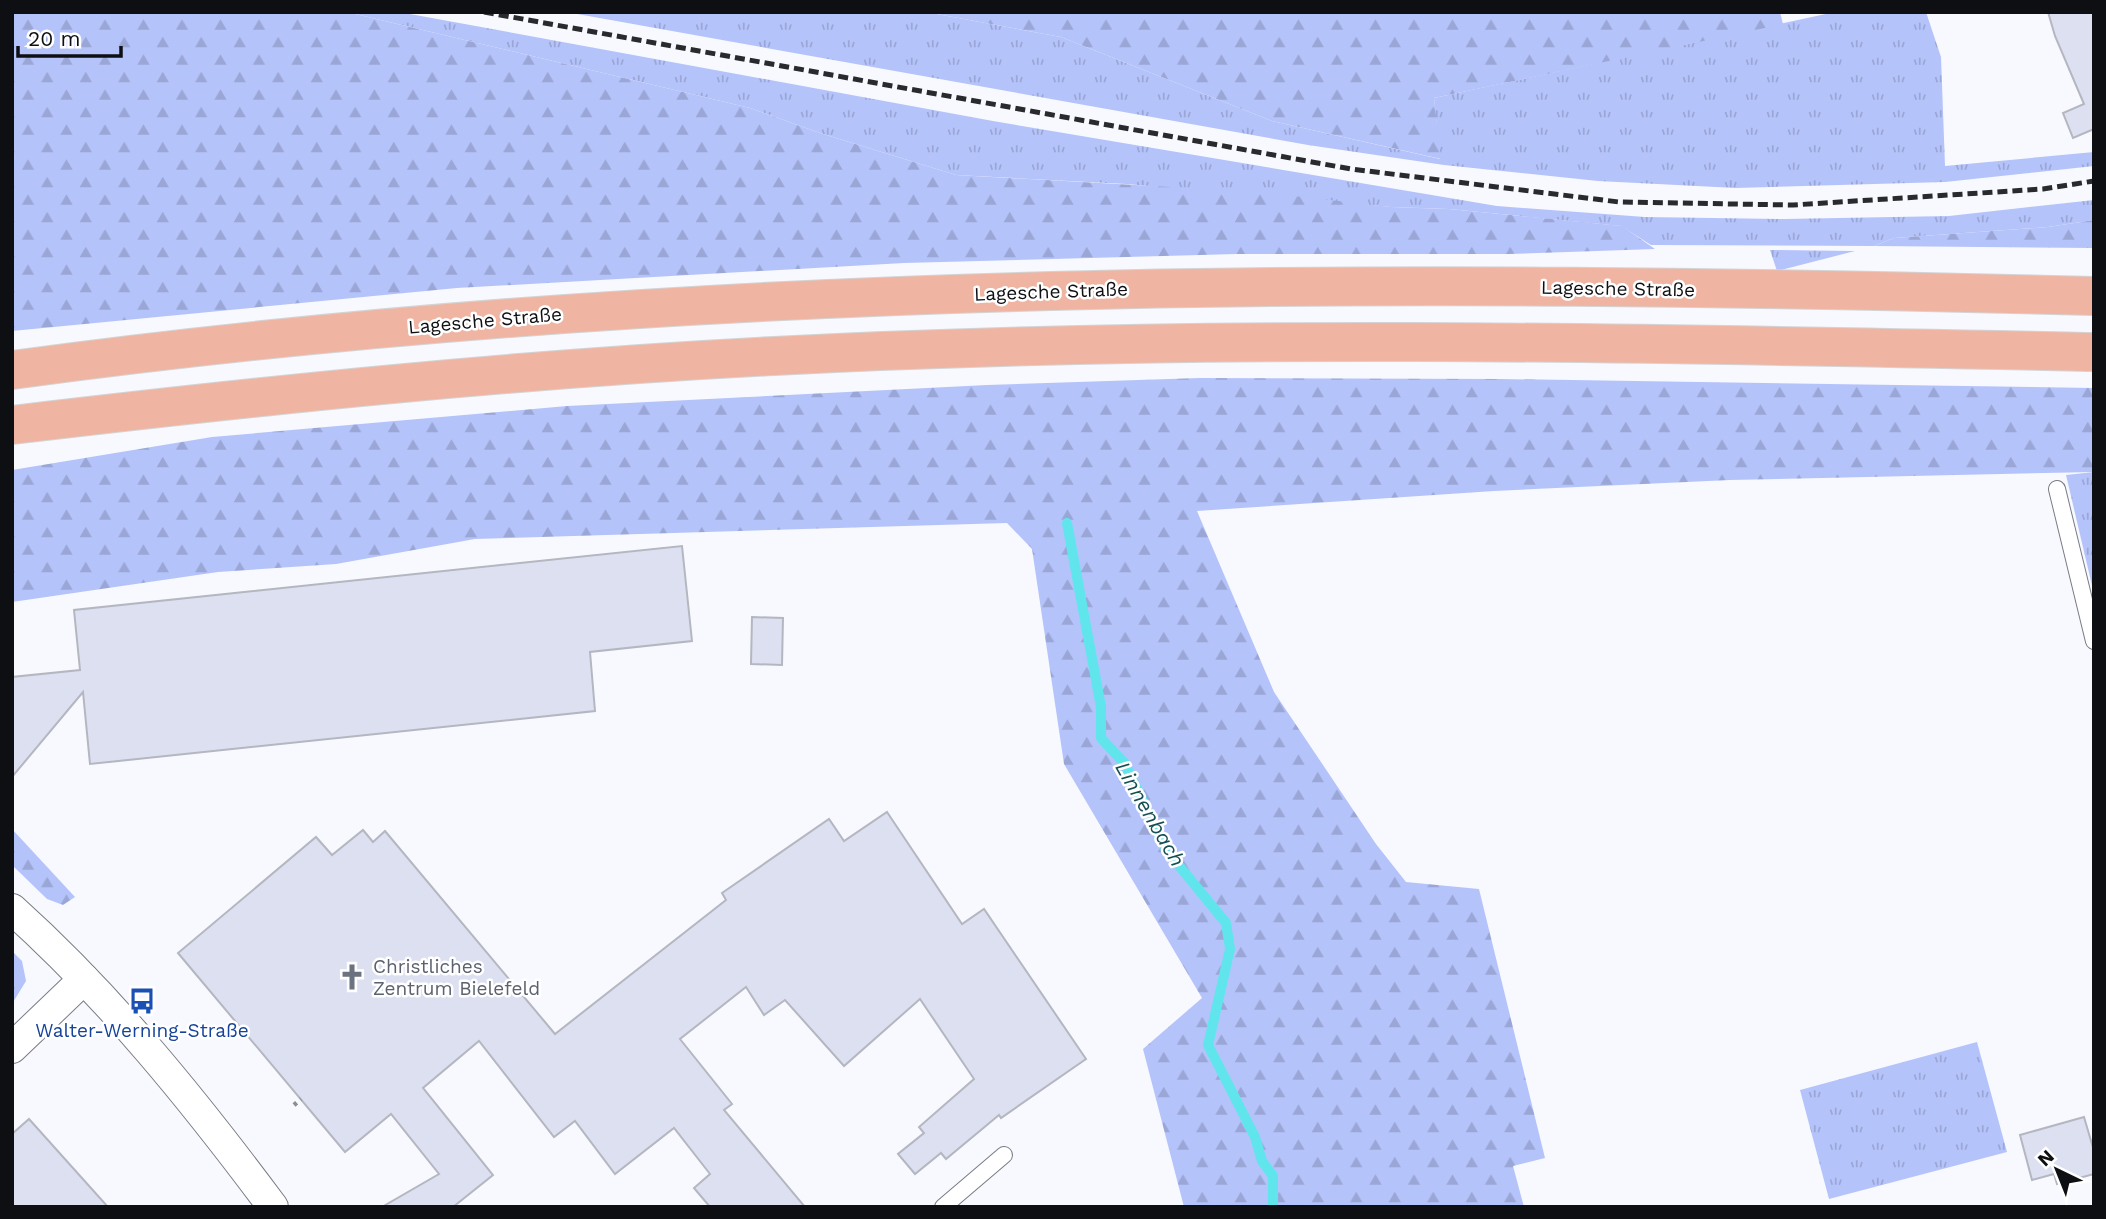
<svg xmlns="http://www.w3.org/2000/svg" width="2106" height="1219" font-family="'Work Sans',sans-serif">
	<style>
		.grass { fill: url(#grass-tufts) }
		.forest { fill: url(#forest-firs) }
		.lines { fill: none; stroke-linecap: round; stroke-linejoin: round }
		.stream { stroke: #61e5ec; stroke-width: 10 }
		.building { fill: #dce0f1; stroke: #b4b7c0; stroke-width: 2 }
		.service-casing { stroke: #797c85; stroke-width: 18 }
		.minor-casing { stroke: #797c85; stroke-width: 32 }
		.trunk-casing { stroke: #d4d4d4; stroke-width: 40 }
		.path { stroke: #8d8e92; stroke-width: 4.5; stroke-dasharray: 3.5 5; stroke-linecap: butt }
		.service { stroke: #fff; stroke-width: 16 }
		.minor { stroke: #fff; stroke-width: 30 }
		.trunk { stroke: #efb4a2; stroke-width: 38 }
		.rail { stroke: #292a2d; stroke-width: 5; stroke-dasharray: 10 5; stroke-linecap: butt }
		.labels { text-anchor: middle; stroke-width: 5; stroke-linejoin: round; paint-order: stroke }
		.street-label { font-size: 19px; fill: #0e0f12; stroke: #fff }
		.worship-label { font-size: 19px; fill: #5b616d; stroke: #fff; text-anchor: start }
		.transit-label { font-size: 19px; fill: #164399; stroke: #fff }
		.water-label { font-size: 21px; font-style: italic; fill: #144f52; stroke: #fff }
	</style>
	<defs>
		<pattern id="grass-tufts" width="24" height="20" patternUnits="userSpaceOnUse" patternTransform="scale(1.75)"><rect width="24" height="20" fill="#b5c3fb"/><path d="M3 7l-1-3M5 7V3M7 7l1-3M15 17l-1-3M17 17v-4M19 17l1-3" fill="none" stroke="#9aa6d6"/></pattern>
		<pattern id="forest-firs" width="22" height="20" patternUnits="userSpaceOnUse" patternTransform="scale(1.75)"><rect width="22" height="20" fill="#b5c3fb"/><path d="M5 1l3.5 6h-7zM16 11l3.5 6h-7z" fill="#9aa6d6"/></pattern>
	</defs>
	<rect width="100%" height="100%" fill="#f8f9fe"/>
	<!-- grass -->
	<g class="grass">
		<path d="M 347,12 L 399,12 L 993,121 L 1497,206 L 1645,217 L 1784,219 L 1949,216 L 2094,200 L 2094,220 L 2048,227 L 1894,238 L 1874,246 L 1651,245 L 1621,226 L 1449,209 L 1391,207 L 1126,184 L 956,175 L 820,133 L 750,108 Z"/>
		<path d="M 566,12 L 926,12 L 1061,37 L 1272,121 L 1440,159 L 1434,98 L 1835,12 L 1926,12 L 1941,57 L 1945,166 L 2094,152 L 2094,166 L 1945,182 L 1736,188 L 1598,181 L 1444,165 L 1308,145 Z"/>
		<path d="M 1770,250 L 1855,251 L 1777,271 Z"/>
		<path d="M 2094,472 L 2094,594 L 2066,475 Z"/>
		<path d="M 12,951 L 22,961 L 26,981 L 12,1004 Z"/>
		<path d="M 1977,1042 L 2007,1152 L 1829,1199 L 1800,1090 Z"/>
	</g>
	<!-- forest -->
	<g class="forest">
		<path d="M 12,12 L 347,12 L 750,108 L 820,133 L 956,175 L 1259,192 L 1391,207 L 1449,209 L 1622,226 L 1655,249 L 1509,254 L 1237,254 L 904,263 L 457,288 L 12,331 Z"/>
		<path d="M 926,12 L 1780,12 L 1783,24 L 1434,98 L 1441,159 L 1272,121 L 1061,37 Z"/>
		<path d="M 2094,220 L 2094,248 L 1874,246 L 1894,238 L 2048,227 Z"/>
		<path d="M 1200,378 L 1501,379 L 2094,388 L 2094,472 L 1730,480 L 1494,491 L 1197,511 L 1274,692 L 1376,844 L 1406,882 L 1479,889 L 1545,1158 L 1513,1166 L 1524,1207 L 1184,1207 L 1143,1049 L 1202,998 L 1064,764 L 1032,549 L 1007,523 L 475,539 L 336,564 L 218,572 L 12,602 L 12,470 L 212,437 L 567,406 L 987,385 Z"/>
		<path d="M 12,829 L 75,897 L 63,905 L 47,899 L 12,865 Z"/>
	</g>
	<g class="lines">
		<!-- stream -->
		<path class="stream" d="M 1067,523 L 1101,707 L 1101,738 L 1125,764 L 1167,851 L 1226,923 L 1230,949 L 1208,1045 L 1255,1137 L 1262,1161 L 1273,1176 L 1273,1207"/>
	</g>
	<!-- building -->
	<g class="building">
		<path d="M 2048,12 L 2094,12 L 2094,129 L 2073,138 L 2063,113 L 2084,104 L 2055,36 Z"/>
		<path d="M 682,546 L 692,641 L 590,652 L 595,711 L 90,764 L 83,692 L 12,777 L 12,677 L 80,670 L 74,610 Z"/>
		<path d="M 752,617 L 783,618 L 782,665 L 751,664 Z"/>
		<path d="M 887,812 L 962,924 L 984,909 L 1086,1059 L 1001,1118 L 999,1115 L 946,1159 L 941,1153 L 915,1174 L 898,1154 L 924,1133 L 919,1127 L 974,1079 L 920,999 L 844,1066 L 785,1000 L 764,1015 L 746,987 L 680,1039 L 732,1104 L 724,1110 L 805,1207 L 710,1207 L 694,1188 L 710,1174 L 674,1128 L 615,1174 L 575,1121 L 554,1137 L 479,1041 L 423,1088 L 493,1175 L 453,1207 L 382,1207 L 439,1174 L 391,1114 L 345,1152 L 178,953 L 316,837 L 332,855 L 363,830 L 373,842 L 385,831 L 555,1034 L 726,900 L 722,893 L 829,819 L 844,841 Z"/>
		<path d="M 2084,1117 L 2094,1151 L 2094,1174 L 2057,1184 L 2054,1174 L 2032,1180 L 2020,1135 Z"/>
		<path d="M 29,1119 L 108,1207 L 12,1207 L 12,1134 Z"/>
	</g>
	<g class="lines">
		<!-- service casing -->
		<g class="service-casing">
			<g id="service">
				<path d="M 2057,489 L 2094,641"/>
				<path d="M 943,1207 L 1004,1155"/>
			</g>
		</g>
		<!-- minor casing -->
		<g class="minor-casing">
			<g id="minor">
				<path d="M 12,909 C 111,998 194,1101 273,1207"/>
				<path d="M 12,1048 L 84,979"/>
			</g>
		</g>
		<!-- trunk casing -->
		<g class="trunk-casing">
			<g id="trunk">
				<path d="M 12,370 C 702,276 1399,278 2094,296"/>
				<path d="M 12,425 C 265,395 519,369 774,356 C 1213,333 1654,343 2094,352"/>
			</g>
		</g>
		<!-- path -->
		<path class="path" d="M 294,1105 L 301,1099"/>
		<!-- service -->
		<use href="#service" class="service"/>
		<!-- minor -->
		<use href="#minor" class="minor"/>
		<!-- trunk -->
		<use href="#trunk" class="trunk"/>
		<!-- rail -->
		<path class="rail" d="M 484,12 L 1351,169 L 1619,202 L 1793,205 L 2043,189 L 2094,181"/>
	</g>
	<!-- icons -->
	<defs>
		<g id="church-bare" transform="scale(2.1)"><path d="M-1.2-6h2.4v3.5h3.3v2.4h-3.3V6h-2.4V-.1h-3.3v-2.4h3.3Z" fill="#6b7280" stroke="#fff" stroke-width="2.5" paint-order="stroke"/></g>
		<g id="bus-bare" transform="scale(2.1)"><path d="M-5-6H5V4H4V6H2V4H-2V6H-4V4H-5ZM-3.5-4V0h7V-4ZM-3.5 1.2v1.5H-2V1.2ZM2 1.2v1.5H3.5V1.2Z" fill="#1a4fb4" stroke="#fff" stroke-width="2.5" paint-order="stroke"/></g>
	</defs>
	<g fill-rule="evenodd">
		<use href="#church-bare" x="352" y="977"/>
		<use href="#bus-bare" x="142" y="1001"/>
	</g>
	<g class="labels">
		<!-- street labels -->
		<g class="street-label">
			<text transform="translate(1618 288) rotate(1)" y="7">Lagesche Straße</text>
			<text transform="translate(1051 291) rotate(-2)" y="7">Lagesche Straße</text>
			<text transform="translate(485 320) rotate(-5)" y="7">Lagesche Straße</text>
		</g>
		<!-- worship labels -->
		<g class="worship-label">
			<text x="373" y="973">Christliches<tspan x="373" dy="22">Zentrum Bielefeld</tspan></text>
		</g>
		<!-- transit labels -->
		<g class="transit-label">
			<text x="142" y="1037">Walter-Werning-Straße</text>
		</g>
		<!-- water labels -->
		<g class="water-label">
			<text transform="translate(1150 814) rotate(60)" y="7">Linnenbach</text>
		</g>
	</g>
	<!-- border -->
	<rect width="2106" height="1219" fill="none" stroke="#0e0f12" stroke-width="28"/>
	<!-- north arrow -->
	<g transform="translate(2057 1170) rotate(317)" stroke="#ffffff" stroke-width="5" paint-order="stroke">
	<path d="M0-5L12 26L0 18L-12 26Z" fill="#0e0f12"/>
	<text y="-10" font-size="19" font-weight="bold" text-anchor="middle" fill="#0e0f12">N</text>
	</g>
	<!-- scale -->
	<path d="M18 46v10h103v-10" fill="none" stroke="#0e0f12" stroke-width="3.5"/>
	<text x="28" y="46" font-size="21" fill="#0e0f12" stroke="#ffffff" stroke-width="5" paint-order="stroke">20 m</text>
</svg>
